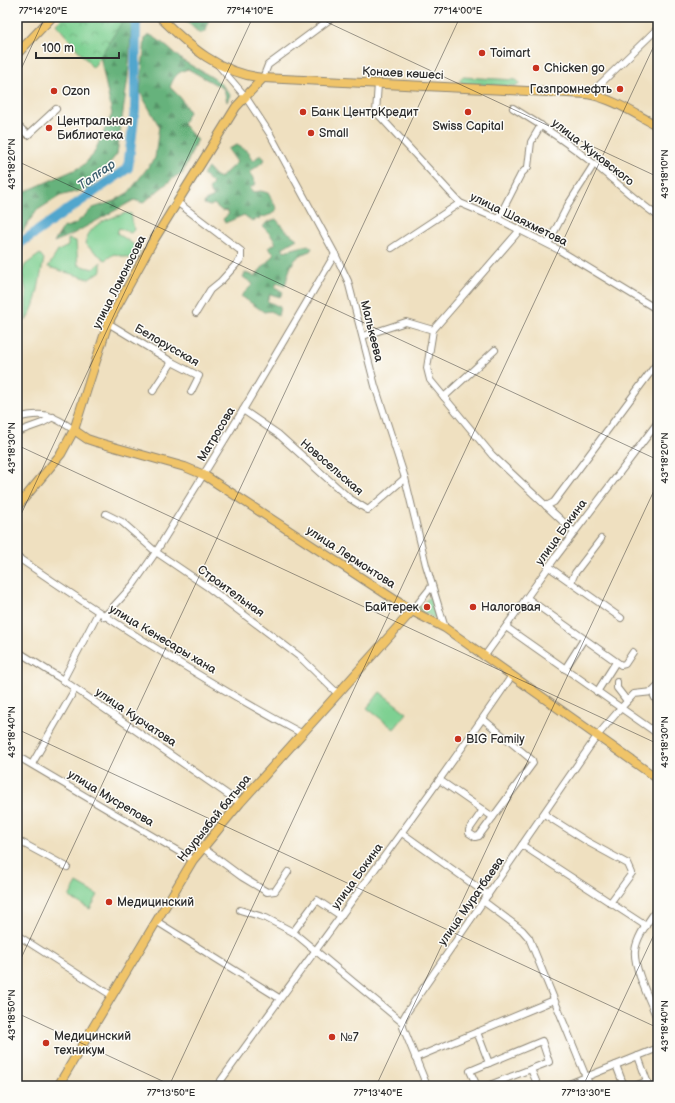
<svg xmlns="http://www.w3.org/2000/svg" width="675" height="1103" font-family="'Balsamiq Sans',sans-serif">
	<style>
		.grass { fill: #7ed092; stroke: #547e5e }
		.forest { fill: url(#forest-firs); stroke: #486e54 }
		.park { fill: url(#park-crowns); stroke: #547e5e }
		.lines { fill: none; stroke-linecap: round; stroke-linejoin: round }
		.river { stroke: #51a6cd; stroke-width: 10 }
		.minor-casing { stroke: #8d8676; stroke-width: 8 }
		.major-casing { stroke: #8d8676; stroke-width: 10 }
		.minor { stroke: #fff; stroke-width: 6 }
		.major { stroke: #f0c469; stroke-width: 8 }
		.ticks { fill: none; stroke: #2b2b2b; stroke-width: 1; stroke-opacity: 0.45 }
		.poi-dot { fill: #c8321e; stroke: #fdfcf7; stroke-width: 1.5 }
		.labels { text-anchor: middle; stroke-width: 3; stroke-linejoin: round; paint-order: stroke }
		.poi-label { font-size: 12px; fill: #2b2b2b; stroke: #fdfcf7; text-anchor: start }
		.street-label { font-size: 12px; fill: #2b2b2b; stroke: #fdfcf7 }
		.water-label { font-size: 13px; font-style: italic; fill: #3a5c6c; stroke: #fdfcf7 }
		.neatline { fill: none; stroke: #2b2b2b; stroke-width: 1.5 }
		.ticks-label { font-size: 10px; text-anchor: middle; fill: #2b2b2b }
	</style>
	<defs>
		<pattern id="forest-firs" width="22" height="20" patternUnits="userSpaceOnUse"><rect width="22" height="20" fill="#66b27c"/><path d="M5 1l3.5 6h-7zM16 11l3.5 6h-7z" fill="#549166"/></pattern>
		<pattern id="park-crowns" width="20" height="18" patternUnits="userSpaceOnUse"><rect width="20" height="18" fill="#7ed092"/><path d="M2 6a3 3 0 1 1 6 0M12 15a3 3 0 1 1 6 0" fill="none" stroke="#67a977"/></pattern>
	</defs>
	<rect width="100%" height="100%" fill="#fdfcf7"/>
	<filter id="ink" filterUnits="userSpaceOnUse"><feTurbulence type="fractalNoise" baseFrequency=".025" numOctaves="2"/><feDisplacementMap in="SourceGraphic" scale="8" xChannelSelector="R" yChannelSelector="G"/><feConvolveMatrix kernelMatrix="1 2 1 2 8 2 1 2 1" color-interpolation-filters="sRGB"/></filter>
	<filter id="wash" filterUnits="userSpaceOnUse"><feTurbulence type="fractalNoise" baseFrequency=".012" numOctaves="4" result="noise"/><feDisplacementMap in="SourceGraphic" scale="16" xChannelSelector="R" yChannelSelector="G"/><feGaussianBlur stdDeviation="0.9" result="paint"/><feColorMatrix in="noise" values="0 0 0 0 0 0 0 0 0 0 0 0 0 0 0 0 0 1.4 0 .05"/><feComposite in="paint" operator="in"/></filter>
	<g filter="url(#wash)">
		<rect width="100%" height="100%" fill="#efe0c0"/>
		<!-- grass -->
		<g class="grass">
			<path d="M 462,77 L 516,80 L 520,83 L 515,86 L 463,84 L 459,80 Z"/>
			<path d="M 126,213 L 131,214 L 134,230 L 131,233 L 119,228 L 117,233 L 133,244 L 140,253 L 133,259 L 114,254 L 105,260 L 85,244 C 89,223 108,219 126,213 Z"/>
			<path d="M 68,239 L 76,241 L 78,265 L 93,269 L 101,262 L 101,271 L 89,279 L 48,267 L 58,251 L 68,246 Z"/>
			<path d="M 40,254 L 44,259 C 39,280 38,303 26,321 L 26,291 L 22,273 L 25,265 Z"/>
			<path d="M 430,596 L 437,620 L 418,609 Z"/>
			<path d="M 380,692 L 407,713 L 394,729 L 367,708 Z"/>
			<path d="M 77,883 L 98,895 L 90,909 L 69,897 Z"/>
		</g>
		<!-- forest -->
		<g class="forest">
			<path d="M 106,17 L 131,17 L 132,19 L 128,77 L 117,154 L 90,188 L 60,196 L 36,211 L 17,240 L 17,200 L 22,193 L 81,167 L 93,155 L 112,114 L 100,56 L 99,35 Z"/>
			<path d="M 182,17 L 209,17 L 206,30 L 200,34 Z"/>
			<path d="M 148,34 C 161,40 170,50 181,59 C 197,71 220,77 230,95 L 227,102 L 224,89 L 188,69 C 177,72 174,77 170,87 L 180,97 L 189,112 L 183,124 L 197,140 L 182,174 L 176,176 L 143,203 L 134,200 L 71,235 L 54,242 L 63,228 L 75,224 L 93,208 L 114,201 L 129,192 L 155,158 L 159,126 L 140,92 L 145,39 Z"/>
			<path d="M 237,145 L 249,152 L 250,157 L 253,161 L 261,154 L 265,160 L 250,172 L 256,184 L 250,188 L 253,192 L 261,191 L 268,193 L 277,209 L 272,214 L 252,221 L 244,215 L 225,223 L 223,219 L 229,214 L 227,210 L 222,211 L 214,204 L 210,206 L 204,204 L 205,201 L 214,197 L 209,190 L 213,183 L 203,174 L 208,168 L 214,175 L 220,178 L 237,162 L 228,149 Z"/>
			<path d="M 276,219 L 285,230 L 297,239 L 282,248 L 284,251 L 308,245 L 312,248 L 310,251 C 291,257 290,268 285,286 L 277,283 L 275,287 L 283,292 L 280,297 L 270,294 L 267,301 L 280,307 L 278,316 L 271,311 L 264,312 L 241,296 L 253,284 L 243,277 L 245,273 L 255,276 L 274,254 L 268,248 L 276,243 L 270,234 L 263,227 L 266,223 Z"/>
		</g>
		<!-- park -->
		<path class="park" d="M 63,17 L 125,17 L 93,68 L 56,24 Z"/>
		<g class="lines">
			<!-- river -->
			<path class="river" d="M 17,253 L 19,244 L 128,168 L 135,109 L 136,22 L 142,17"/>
		</g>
	</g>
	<g filter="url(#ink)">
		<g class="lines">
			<!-- minor casing -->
			<g class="minor-casing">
				<g id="minor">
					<path d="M 219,66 L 245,96 L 270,134 L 335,254 L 348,281 L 375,386 L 405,478 L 426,565 L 445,628"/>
					<path d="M 263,78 L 268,65 L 333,17"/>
					<path d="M 378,84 L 376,112 L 460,203 L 498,219 L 559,250 L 658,310"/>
					<path d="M 590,94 L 658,28"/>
					<path d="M 513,108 C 541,125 568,143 594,164 C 615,181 635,200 658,216"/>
					<path d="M 17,125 L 28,135 L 56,109"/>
					<path d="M 177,202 L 241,251 L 241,259 L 221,281 L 210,290 L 196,313"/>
					<path d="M 498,219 L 521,174 L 528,167 L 531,142 L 541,125"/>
					<path d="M 548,244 L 568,205 L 594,164"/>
					<path d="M 392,248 L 460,203"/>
					<path d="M 108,323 L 172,362 L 199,376 L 191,392"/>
					<path d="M 433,330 L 427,368 L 430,380 L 492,455 L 574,532"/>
					<path d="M 363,336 L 406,322 L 433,330 L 519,231"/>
					<path d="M 153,391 L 172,362"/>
					<path d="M 444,397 L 495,350"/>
					<path d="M 243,410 L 278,434 L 349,498 L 368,510 L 405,478"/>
					<path d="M 17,418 C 43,411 53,415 74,430"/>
					<path d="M 17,432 L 42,423 L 53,417"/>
					<path d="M 546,506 L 554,502 L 658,362"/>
					<path d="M 106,514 L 122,522 L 156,552 L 209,588 L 300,657 L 337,693"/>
					<path d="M 17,557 C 109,620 203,681 301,733"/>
					<path d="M 549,567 L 621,618"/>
					<path d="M 571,582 L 575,573 L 601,539"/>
					<path d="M 527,598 L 621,665 L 625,664 L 633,652"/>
					<path d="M 412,611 L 432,586"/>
					<path d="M 104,617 L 133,585 L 156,552 L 243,410 L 335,254"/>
					<path d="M 506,627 L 621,708 L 634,694 L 652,692 L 658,686"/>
					<path d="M 17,651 L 63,680 L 240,803"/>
					<path d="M 484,657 L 555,558 L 658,422"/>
					<path d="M 565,669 L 584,639"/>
					<path d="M 63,680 L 98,613"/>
					<path d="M 617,682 L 617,688 L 627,701"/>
					<path d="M 597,692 L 616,662"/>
					<path d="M 652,692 L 658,704"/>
					<path d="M 483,719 L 532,760 L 533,763 L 479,836 L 475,837 L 469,833 L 469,830 L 483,810"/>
					<path d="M 17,756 L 193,860"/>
					<path d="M 32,764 L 75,689"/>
					<path d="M 441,781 L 493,817"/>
					<path d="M 544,814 L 588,842 L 628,864 L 632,873 L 610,903"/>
					<path d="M 402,833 L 488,895"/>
					<path d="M 17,840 L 67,867"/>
					<path d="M 522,845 L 646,926"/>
					<path d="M 203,848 L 242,877 L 267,892 L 275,891 L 288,872"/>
					<path d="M 483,901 L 522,930 L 529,938 L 586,1077 L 658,1048"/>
					<path d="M 658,907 C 650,920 637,935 635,951 C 633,967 652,1005 658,1021"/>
					<path d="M 240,910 L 266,918 L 293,932 L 403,1023"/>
					<path d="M 156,921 L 279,998"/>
					<path d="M 293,932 L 317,900 L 341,916"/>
					<path d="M 17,935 L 111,995"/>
					<path d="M 638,1056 L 647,1081"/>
					<path d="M 415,1058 L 554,1000"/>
					<path d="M 489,1063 L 542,1041 L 549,1062 L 531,1069"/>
					<path d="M 616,1065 L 624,1086"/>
					<path d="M 217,1086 C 315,949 417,816 511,677"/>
					<path d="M 427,1086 L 403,1027 L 403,1019 L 407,1012 L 597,736 L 621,708 L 658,734"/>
					<path d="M 477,1086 L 470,1071 L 489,1063 L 477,1032"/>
					<path d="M 487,1086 L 531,1069 L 538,1086"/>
					<path d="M 564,1086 L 586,1077 L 590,1086"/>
					<path d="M 635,1086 L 647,1081 L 649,1086"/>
				</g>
			</g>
			<!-- major casing -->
			<g class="major-casing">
				<g id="major">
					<path d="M 160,17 C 190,47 219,73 263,78 L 587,94 C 612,98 635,114 658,126"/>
					<path d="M 17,54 L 52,17"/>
					<path d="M 74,430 L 87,439 L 96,442 L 185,467 L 204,475 L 412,611 L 445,628 L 658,779"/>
					<path d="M 17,507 L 61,454 L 74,430 L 108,323 L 152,243 L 236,107 L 263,78"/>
					<path d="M 58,1086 L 193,860 L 240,803 L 412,611"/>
				</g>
			</g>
			<!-- minor -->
			<use href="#minor" class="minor"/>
			<!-- major -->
			<use href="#major" class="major"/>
		</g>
	</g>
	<!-- ticks -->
	<path class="ticks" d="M 316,17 L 658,177M 17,78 L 45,17M 17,161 L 658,460M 17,445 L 658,744M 17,523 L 253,17M 17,729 L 658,1028M 17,967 L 460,17M 17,1013 L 173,1086M 169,1086 L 658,37M 376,1086 L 658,482M 583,1086 L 658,926"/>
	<!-- markers -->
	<g class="poi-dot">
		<circle cx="482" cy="53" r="4"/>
		<circle cx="536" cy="68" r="4"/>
		<circle cx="620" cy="89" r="4"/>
		<circle cx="54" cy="91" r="4"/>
		<circle cx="303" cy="112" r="4"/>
		<circle cx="468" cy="112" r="4"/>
		<circle cx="49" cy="128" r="4"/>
		<circle cx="311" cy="133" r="4"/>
		<circle cx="427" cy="607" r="4"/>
		<circle cx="473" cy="607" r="4"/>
		<circle cx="458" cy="739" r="4"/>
		<circle cx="109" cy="902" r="4"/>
		<circle cx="332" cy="1037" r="4"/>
		<circle cx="46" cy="1043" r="4"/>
	</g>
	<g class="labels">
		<!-- poi labels -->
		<g class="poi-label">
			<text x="490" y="57">Toimart</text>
			<text x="544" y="72">Chicken go</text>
			<text x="612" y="93" text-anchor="end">Газпромнефть</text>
			<text x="62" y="95">Ozon</text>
			<text x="311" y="116">Банк ЦентрКредит</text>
			<text x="57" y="125">Центральная<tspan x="57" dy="14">Библиотека</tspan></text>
			<text x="468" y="130" text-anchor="middle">Swiss Capital</text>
			<text x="319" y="137">Small</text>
			<text x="419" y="611" text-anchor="end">Байтерек</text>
			<text x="481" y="611">Налоговая</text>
			<text x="466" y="743">BIG Family</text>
			<text x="117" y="906">Медицинский</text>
			<text x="54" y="1040">Медицинский<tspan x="54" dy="14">техникум</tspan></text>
			<text x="340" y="1041">№7</text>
		</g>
		<!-- street labels -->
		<g class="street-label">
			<text transform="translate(403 73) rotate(3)" y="4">Қонаев көшесі</text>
			<text transform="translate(593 152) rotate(38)" y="4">улица Жуковского</text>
			<text transform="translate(519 219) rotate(26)" y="4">улица Шаяхметова</text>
			<text transform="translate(119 282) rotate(-63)" y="4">улица Ломоносова</text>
			<text transform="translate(372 331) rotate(76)" y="4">Малькеева</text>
			<text transform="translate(167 345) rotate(30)" y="4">Белорусская</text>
			<text transform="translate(216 434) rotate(-59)" y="4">Матросова</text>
			<text transform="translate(332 467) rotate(41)" y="4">Новосельская</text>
			<text transform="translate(561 532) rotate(-54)" y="4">улица Бокина</text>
			<text transform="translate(351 557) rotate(33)" y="4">улица Лермонтова</text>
			<text transform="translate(231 591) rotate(36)" y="4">Строительная</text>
			<text transform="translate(163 639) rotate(31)" y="4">улица Кенесары хана</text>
			<text transform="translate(136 717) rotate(34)" y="4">улица Курчатова</text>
			<text transform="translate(111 798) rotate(31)" y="4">улица Мусрепова</text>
			<text transform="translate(214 818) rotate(-51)" y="4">Наурызбай батыра</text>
			<text transform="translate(357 876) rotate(-54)" y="4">улица Бокина</text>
			<text transform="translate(471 901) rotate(-55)" y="4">улица Муратбаева</text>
		</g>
		<!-- water labels -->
		<g class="water-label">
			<text transform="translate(96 174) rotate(-35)" y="5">Талғар</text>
		</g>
	</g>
	<!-- margin -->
	<rect width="675" height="1103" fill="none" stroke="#fdfcf7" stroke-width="44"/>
	<!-- scale -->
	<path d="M36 52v6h83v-6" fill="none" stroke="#2b2b2b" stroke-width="2"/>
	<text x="42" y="52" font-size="12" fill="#2b2b2b" stroke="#fdfcf7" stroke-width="3" paint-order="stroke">100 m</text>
	<rect x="22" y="22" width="631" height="1059" class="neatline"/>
	<g class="ticks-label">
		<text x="43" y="14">77°14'20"E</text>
		<text x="250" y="14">77°14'10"E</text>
		<text x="458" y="14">77°14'00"E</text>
		<text transform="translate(11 164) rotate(-90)" y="4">43°18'20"N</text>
		<text transform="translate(664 174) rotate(-90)" y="4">43°18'10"N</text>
		<text transform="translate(11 448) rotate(-90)" y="4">43°18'30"N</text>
		<text transform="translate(664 458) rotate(-90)" y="4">43°18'20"N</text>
		<text transform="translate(11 732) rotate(-90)" y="4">43°18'40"N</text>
		<text transform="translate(664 742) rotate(-90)" y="4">43°18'30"N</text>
		<text transform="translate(11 1015) rotate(-90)" y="4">43°18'50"N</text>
		<text transform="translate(664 1026) rotate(-90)" y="4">43°18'40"N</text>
		<text x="171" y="1096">77°13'50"E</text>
		<text x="378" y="1096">77°13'40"E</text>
		<text x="586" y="1096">77°13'30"E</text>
	</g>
</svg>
